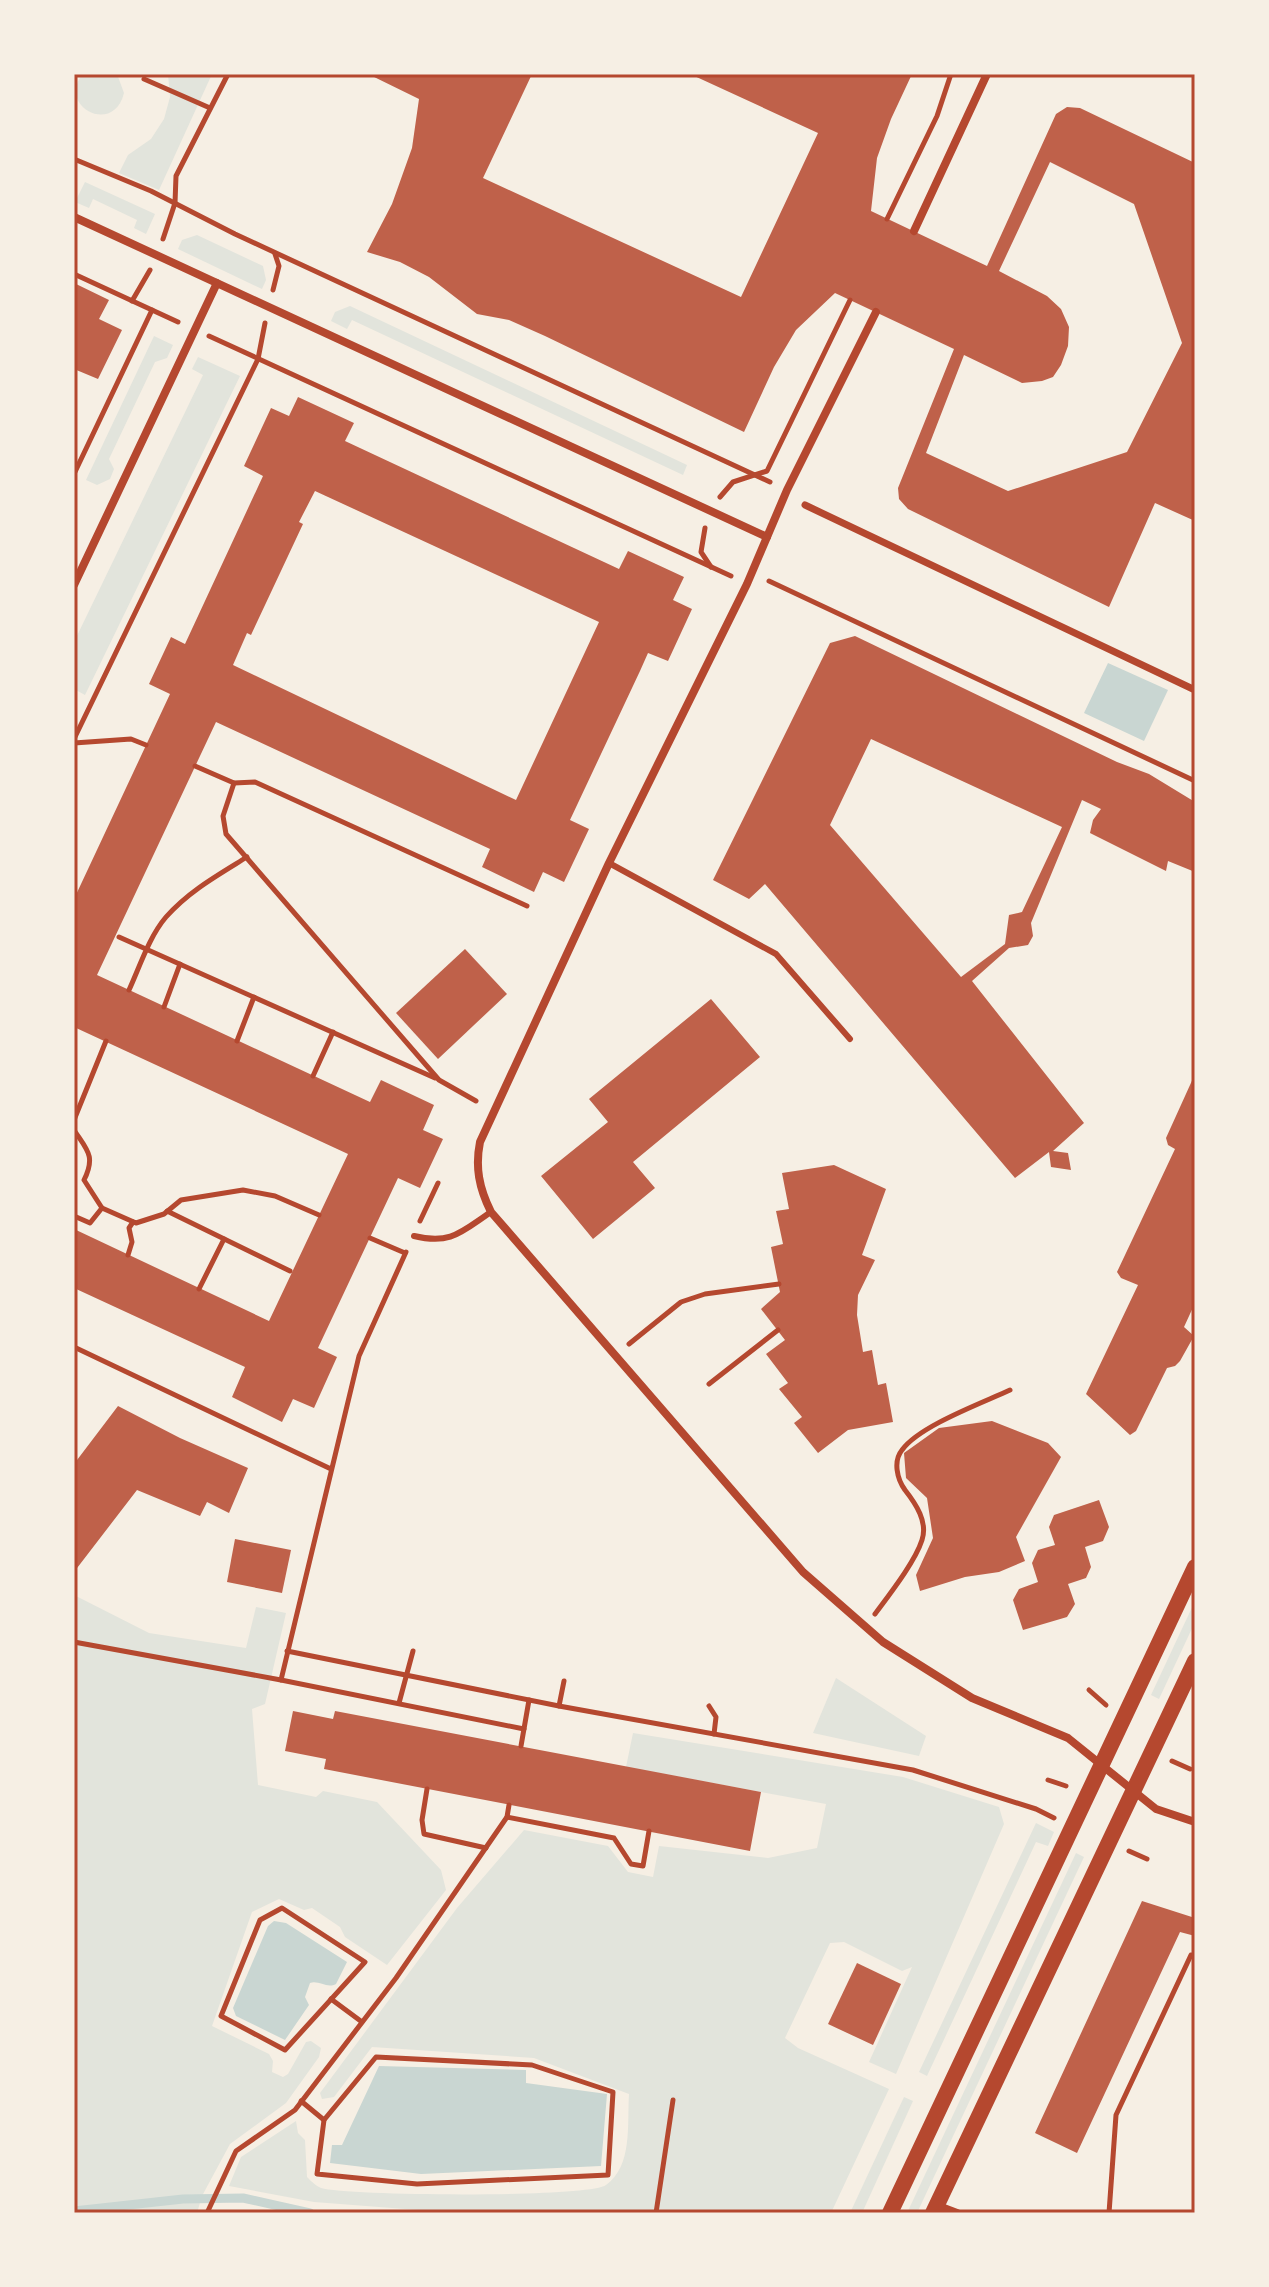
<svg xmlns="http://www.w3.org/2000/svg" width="1269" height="2287" font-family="Karla,sans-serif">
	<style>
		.green { fill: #e2e4dc }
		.water { fill: #c9d6d2 }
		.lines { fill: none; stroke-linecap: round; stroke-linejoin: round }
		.stream { stroke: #c9d6d2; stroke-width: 9 }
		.building { fill: #bf614a; fill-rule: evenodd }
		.path { stroke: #b5482f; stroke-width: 5 }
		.service { stroke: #b5482f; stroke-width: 6 }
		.pedestrian { stroke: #b5482f; stroke-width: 7 }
		.minor { stroke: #b5482f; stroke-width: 8 }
		.secondary { stroke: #b5482f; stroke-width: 16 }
		.neatline { fill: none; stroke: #b5482f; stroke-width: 3 }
	</style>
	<rect width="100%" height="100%" fill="#f6efe4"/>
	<!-- green -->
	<g class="green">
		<path d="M 83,74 L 117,74 L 124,93 C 113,137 56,105 83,74 Z"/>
		<path d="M 168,74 L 212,74 L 159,190 L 119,173 L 128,155 L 151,139 L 164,119 L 170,97 Z"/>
		<path d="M 85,182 L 155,214 L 146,234 L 134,228 L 137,220 L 93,199 L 89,208 L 75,202 Z"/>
		<path d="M 197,235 L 263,266 L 266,280 L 262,289 L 178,249 L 182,240 Z"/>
		<path d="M 350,306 L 687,465 L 683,475 L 352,320 L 347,329 L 331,321 L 335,312 Z"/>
		<path d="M 154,336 L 173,345 L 167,358 L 155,362 L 109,459 L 114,469 L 110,479 L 97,485 L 86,480 Z"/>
		<path d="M 198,357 L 240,376 L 85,695 L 74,689 L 74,642 L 203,375 L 192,369 Z"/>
		<path d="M 74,1595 L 149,1633 L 246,1648 L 256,1607 L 286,1613 L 265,1704 L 252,1709 L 258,1785 L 316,1797 L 323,1791 L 377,1802 L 441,1870 L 446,1890 L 387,1965 L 345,1937 L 340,1927 L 312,1908 L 304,1910 L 279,1899 L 252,1912 L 212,2026 L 269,2054 L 273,2061 L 272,2072 L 283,2077 L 288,2074 L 306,2042 L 311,2041 L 321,2048 L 319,2057 L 286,2103 L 230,2144 L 202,2196 L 197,2213 L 74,2213 Z"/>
		<path d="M 1195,1601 L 1195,1622 L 1159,1699 L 1151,1695 Z"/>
		<path d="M 836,1678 L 926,1736 L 919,1756 L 813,1733 Z"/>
		<path d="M 633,1733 L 903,1777 L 999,1807 L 1004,1824 L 896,2074 L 869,2062 L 912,1967 L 902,1971 L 844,1942 L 830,1943 L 785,2038 L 798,2048 L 889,2089 L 831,2213 L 457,2213 L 314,2202 L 229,2186 L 241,2157 L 296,2121 L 298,2133 L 305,2140 L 307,2177 C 311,2181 316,2186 321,2188 C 349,2196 589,2198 606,2185 C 633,2166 627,2124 629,2094 L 534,2058 L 372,2047 L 334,2097 L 322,2099 L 320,2093 L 457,1908 L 524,1830 L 608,1846 L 628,1872 L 653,1877 L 659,1846 L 768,1858 L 817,1848 L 826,1804 L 626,1767 Z"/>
		<path d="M 1036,1823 L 1054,1832 L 1048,1846 L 1036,1842 L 927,2076 L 919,2072 Z"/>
		<path d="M 1076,1853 L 1084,1857 L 917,2213 L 907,2213 Z"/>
		<path d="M 904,2097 L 913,2101 L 862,2213 L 850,2213 Z"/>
	</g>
	<!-- water -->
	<g class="water">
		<path d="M 1108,663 L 1168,690 L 1144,741 L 1084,713 Z"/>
		<path d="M 274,1921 L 286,1923 L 347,1962 L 336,1984 C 327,1989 319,1980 310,1983 L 305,1997 L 309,2005 L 285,2040 L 236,2016 L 233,2008 L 268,1926 Z"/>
		<path d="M 379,2066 L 526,2070 L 526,2083 L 607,2094 L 601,2166 L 421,2174 L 330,2163 L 332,2145 L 342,2145 Z"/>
	</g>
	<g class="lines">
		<!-- stream -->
		<path class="stream" d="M 74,2211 L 183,2199 L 243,2198 L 310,2213"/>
	</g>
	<!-- building -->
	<g class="building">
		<path d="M 368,74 L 532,74 L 483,178 L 741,297 L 818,133 L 690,74 L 912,74 L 891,119 L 877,158 L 871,211 L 987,266 L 1056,114 L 1067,107 L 1080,108 L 1195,163 L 1195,521 L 1155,503 L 1109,607 L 908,509 L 899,499 L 898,488 L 954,349 L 835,293 L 796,330 L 774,367 L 744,432 L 545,336 L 509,320 L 477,314 L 429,277 L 400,262 L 367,252 L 392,204 L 412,148 L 419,99 ZM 1050,162 L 1134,204 L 1182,343 L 1127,452 L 1008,491 L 926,453 L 964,355 L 1022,383 L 1042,381 L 1053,377 L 1061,365 L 1068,346 L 1069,327 L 1061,309 L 1047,296 L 999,271 Z"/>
		<path d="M 74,283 L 109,300 L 99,319 L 122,330 L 98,379 L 74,369 Z"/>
		<path d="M 298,397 L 354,423 L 345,441 L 619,569 L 628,551 L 684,577 L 673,600 L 692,609 L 668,661 L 648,653 L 640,671 L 570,820 L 589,829 L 564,882 L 543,872 L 534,892 L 482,867 L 490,849 L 216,722 L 97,975 L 370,1102 L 381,1080 L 434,1105 L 423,1130 L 443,1139 L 420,1188 L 398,1178 L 318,1348 L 337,1357 L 314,1408 L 293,1399 L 282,1422 L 232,1397 L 245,1367 L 74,1288 L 74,1229 L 269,1321 L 348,1154 L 74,1027 L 74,899 L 170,694 L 149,684 L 171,637 L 185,644 L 263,476 L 244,466 L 271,408 L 289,416 ZM 315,491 L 599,622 L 516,800 L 233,665 L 247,633 L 251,635 L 303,524 L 299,522 Z"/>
		<path d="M 855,636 L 1117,762 L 1149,774 L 1195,802 L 1195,872 L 1168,861 L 1166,871 L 1090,833 L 1093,820 L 1101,809 L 1082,800 L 1031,923 L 1033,936 L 1028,945 L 1009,948 L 972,981 L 1084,1123 L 1053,1151 L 1068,1153 L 1071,1170 L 1051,1167 L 1049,1152 L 1015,1178 L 765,884 L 749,899 L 713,880 L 830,643 ZM 871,739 L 1062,827 L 1022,912 L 1009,915 L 1005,944 L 961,977 L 830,825 Z"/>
		<path d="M 465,949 L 507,994 L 438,1059 L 396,1013 Z"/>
		<path d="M 711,999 L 760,1057 L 633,1162 L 655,1188 L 593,1239 L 541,1176 L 608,1122 L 589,1099 Z"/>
		<path d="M 1195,1074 L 1195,1303 L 1184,1327 L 1194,1336 L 1180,1361 L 1175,1366 L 1167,1368 L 1136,1431 L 1130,1435 L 1086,1394 L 1138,1285 L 1121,1278 L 1117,1272 L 1175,1149 L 1168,1145 L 1166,1138 Z"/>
		<path d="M 834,1165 L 886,1189 L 862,1255 L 875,1260 L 858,1295 L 857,1315 L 863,1352 L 872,1350 L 878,1385 L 886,1383 L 893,1422 L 848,1430 L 818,1453 L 794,1423 L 802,1417 L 779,1389 L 788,1383 L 766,1354 L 785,1340 L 761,1309 L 780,1292 L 771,1247 L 783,1244 L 776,1211 L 789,1209 L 782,1173 Z"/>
		<path d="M 118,1406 L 180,1438 L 248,1468 L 229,1513 L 207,1502 L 200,1516 L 137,1490 L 74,1572 L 74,1464 Z"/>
		<path d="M 992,1421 L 1048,1443 L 1061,1457 L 1016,1537 L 1025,1561 L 999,1572 L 965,1577 L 920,1591 L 916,1575 L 933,1538 L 927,1498 L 906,1478 L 904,1453 L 939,1428 Z"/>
		<path d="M 1099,1500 L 1109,1527 L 1103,1541 L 1085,1547 L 1091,1567 L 1086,1578 L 1068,1584 L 1075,1604 L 1067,1617 L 1023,1630 L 1013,1600 L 1019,1589 L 1038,1582 L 1032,1563 L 1038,1550 L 1055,1545 L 1049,1527 L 1054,1515 Z"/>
		<path d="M 235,1539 L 291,1550 L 282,1593 L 227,1582 Z"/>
		<path d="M 293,1711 L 333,1719 L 335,1711 L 761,1792 L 750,1851 L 324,1769 L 326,1759 L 285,1751 Z"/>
		<path d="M 1142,1901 L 1195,1918 L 1195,1936 L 1180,1932 L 1077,2153 L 1035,2133 Z"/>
		<path d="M 857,1963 L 901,1984 L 873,2045 L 828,2024 Z"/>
	</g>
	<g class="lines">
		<!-- path -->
		<g class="path">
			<path d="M 144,79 L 210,108"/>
			<path d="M 74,159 L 151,191 L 235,234 L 770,482"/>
			<path d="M 887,219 L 937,116 L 951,74"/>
			<path d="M 163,239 L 175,203 L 176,176 L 228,74"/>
			<path d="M 74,274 L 178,322"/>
			<path d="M 273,290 L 279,266 L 275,254"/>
			<path d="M 132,301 L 150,270"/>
			<path d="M 209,336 L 731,576"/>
			<path d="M 74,474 L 152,310"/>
			<path d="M 720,497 L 733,482 L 767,471 L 850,300"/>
			<path d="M 705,528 L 701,552 L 711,567"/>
			<path d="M 769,581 L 1195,781"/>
			<path d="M 74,739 L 258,359 L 265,323"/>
			<path d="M 74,743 L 131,739 L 146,745"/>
			<path d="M 195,766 L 234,783 L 255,782 L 527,906"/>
			<path d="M 234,783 L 223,816 L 226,834 L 439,1080 L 476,1101"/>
			<path d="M 119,937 L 435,1078"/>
			<path d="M 129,990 C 140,966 149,937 166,917 C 189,891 218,875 247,857"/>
			<path d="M 164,1007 L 180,964"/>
			<path d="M 237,1041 L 254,997"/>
			<path d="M 313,1076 L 333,1032"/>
			<path d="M 74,1120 L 106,1041"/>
			<path d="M 74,1130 C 87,1150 96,1156 84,1180 L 102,1208 L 136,1223 L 164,1214 L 181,1200 L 243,1190 L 275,1196 L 319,1215"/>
			<path d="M 167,1211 L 290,1271"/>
			<path d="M 74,1216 L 90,1223 L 102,1208"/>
			<path d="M 420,1221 L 438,1183"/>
			<path d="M 370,1238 L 405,1253"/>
			<path d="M 128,1255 L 132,1242 L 129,1228 L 133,1222"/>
			<path d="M 199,1289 L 224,1239"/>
			<path d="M 629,1344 L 681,1302 L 705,1294 L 779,1284"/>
			<path d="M 74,1347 L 331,1469"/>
			<path d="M 709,1384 L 778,1330"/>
			<path d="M 875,1614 C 889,1595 915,1562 922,1540 C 928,1522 916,1504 905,1490 C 897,1479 893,1461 902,1450 C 919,1426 982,1403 1010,1390"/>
			<path d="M 74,1642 L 281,1680 L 524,1729"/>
			<path d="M 287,1651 L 559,1706 L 913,1770 L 1036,1809 L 1054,1818"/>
			<path d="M 281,1680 L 359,1356 L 406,1252"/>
			<path d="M 1089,1690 L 1106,1705"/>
			<path d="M 399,1703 L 413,1651"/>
			<path d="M 559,1706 L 564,1681"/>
			<path d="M 709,1706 L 716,1717 L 714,1734"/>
			<path d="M 521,1746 L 529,1700"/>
			<path d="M 1172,1761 L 1190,1769"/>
			<path d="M 1048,1780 L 1066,1786"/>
			<path d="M 427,1789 L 422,1820 L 424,1834 L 486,1848"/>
			<path d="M 507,1817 L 614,1838 L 631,1864 L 643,1866 L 649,1831"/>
			<path d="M 1129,1851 L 1147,1859"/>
			<path d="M 282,1908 L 365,1962 L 285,2050 L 221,2016 L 260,1920 Z"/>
			<path d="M 331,1999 L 362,2022"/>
			<path d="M 376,2057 L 532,2065 L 613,2092 L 608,2175 L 417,2184 L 317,2174 L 324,2120 Z"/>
			<path d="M 301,2101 L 324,2120"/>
			<path d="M 207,2213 L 236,2151 L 295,2110 L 396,1978 L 507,1817 L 509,1805"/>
			<path d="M 656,2213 L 673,2100"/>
			<path d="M 1109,2213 L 1116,2115 L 1191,1955 L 1195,1956"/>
		</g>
		<!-- service -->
		<g class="service">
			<path d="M 609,863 L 776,954 L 850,1039"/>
			<path d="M 414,1236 C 451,1245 461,1232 491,1212"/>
		</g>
		<!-- pedestrian -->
		<path class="pedestrian" d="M 805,505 L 1195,690"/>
		<!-- minor -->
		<g class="minor">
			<path d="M 74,217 L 767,537"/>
			<path d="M 914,231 L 987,74"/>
			<path d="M 876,312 L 787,490 L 747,584 L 609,863 L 480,1142 C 475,1167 479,1188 491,1212 L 803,1572 L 883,1642 L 972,1698 L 1068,1738 L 1156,1809 L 1195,1822"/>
			<path d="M 74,585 L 217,283"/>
			<path d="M 936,2205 L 957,2213"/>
		</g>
		<!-- secondary -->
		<g class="secondary">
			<path d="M 890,2213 L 1195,1567"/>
			<path d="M 933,2213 L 1195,1661"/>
		</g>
	</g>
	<!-- border -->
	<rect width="1269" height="2287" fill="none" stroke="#f6efe4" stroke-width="152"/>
	<rect x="76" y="76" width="1117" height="2135" class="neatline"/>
</svg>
